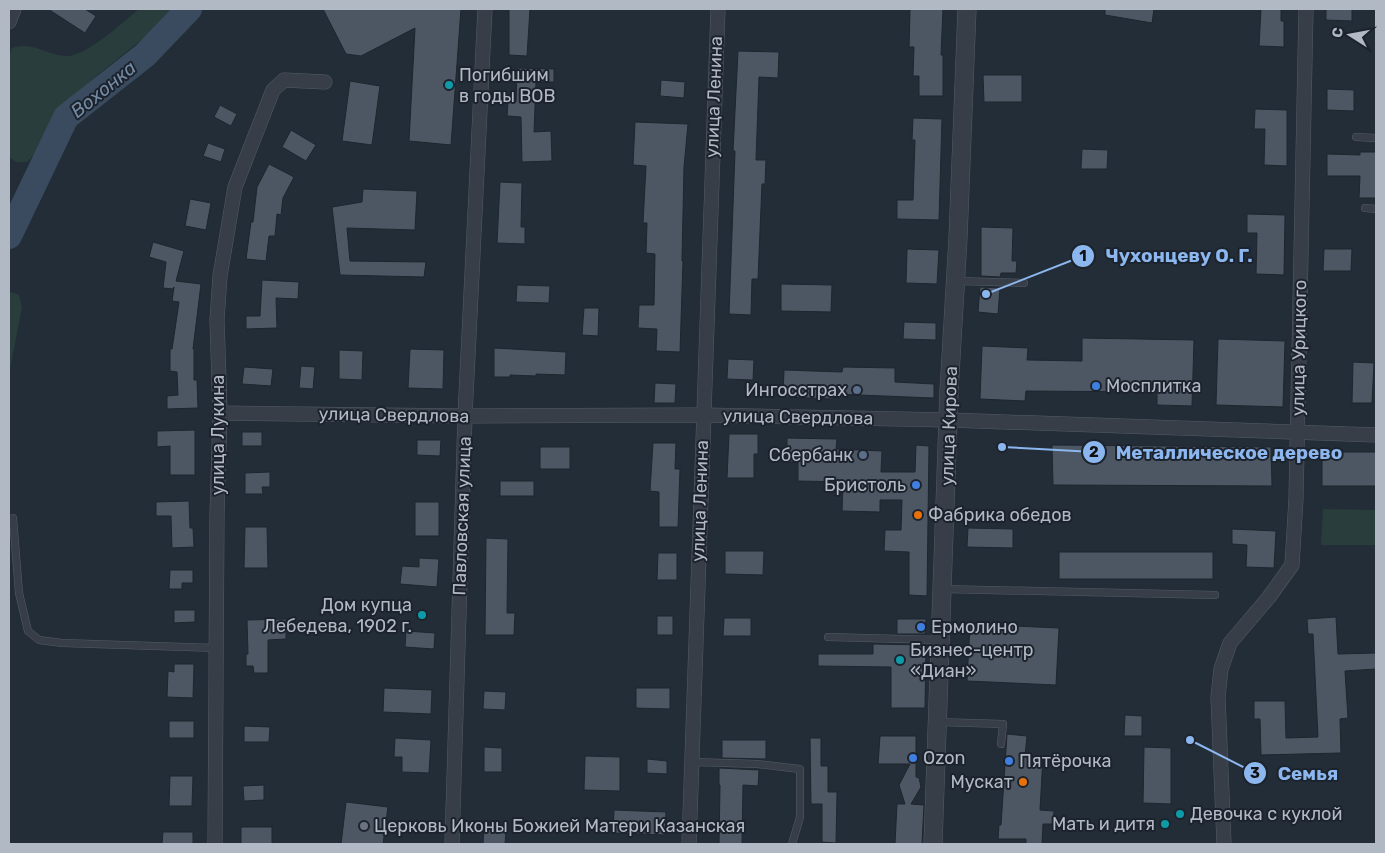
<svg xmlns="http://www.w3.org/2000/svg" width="1385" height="853" font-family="Rubik,sans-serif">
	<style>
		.green { fill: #293d3c }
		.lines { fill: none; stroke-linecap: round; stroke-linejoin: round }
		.river { stroke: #3a4b5f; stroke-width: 26 }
		.building { fill: #4c5763; stroke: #1e252f }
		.service-casing { stroke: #545c66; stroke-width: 8 }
		.minor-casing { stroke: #545c66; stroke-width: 15 }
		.tertiary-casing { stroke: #545c66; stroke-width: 19 }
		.service { stroke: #373e48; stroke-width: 7 }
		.minor { stroke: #373e48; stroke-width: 14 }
		.tertiary { stroke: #373e48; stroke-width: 18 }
		.culture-dot { fill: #0f9aa8; stroke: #1c232d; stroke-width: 2 }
		.shop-dot { fill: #3f7fe0; stroke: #1c232d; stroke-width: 2 }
		.service-dot { fill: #5c6f8a; stroke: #1c232d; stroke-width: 2 }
		.food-dot { fill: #e8710a; stroke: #1c232d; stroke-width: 2 }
		.worship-dot { fill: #6b7280; stroke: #1c232d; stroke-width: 2 }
		.labels { text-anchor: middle; stroke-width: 4; stroke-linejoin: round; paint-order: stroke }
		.poi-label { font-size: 18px; fill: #b1b9c4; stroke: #1c232d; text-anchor: start }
		.street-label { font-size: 18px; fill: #b1b9c4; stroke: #1c232d }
		.water-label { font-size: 19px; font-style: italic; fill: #748ba5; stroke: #1c232d }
		.leader { fill: none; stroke: #8cb6ee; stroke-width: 2 }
		.callout-dot { fill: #8cb6ee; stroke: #1c232d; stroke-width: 2 }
		.mark-label { font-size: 15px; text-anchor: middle; font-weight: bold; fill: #111 }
		.callout-label { font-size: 19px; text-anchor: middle; font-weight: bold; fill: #8cb6ee; stroke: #1c232d; stroke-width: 4; stroke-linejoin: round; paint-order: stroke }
	</style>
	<rect width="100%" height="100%" fill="#232d37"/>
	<!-- green -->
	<g class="green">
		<path d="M 139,9 L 177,9 L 160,25 L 96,76 L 65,106 L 43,145 L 27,162 L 16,162 L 9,157 L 9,56 L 12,48 C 34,41 45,55 65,56 C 85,58 123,22 139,9 Z"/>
		<path d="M 11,292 L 19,295 L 22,307 L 9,374 L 9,294 Z"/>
		<path d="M 1323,509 L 1376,510 L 1376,545 L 1321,545 Z"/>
	</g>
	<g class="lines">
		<!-- river -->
		<path class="river" d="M 9,236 L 66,117 L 145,55 L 189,9"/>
	</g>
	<!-- building -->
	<g class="building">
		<path d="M 48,9 L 85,9 L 96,16 L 85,33 Z"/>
		<path d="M 323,9 L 461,9 L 451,145 L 409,141 L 415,28 L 361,56 L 346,54 Z"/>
		<path d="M 509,9 L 530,9 L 527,56 L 509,55 Z"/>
		<path d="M 910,9 L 943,9 L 941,55 L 943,55 L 943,96 L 919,96 L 919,76 L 913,76 L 914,47 L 909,47 Z"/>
		<path d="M 1105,9 L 1154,9 L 1152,23 L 1105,15 Z"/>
		<path d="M 1261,9 L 1281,9 L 1281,21 L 1284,21 L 1284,47 L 1259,46 Z"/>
		<path d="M 1326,9 L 1352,9 L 1352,21 L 1326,20 Z"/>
		<path d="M 738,51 L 779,52 L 778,78 L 759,77 L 756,160 L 766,160 L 765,184 L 762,184 L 758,279 L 752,279 L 751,315 L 729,314 L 735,151 L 733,151 Z"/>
		<path d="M 517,68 L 554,69 L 554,82 L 536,82 L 534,132 L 551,131 L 552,161 L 522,162 L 521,117 L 507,116 L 508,102 L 516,102 Z"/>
		<path d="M 983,75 L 1022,75 L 1022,102 L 984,102 Z"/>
		<path d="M 661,80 L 685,82 L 684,98 L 660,96 Z"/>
		<path d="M 350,81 L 380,86 L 372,145 L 342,141 Z"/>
		<path d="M 1327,89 L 1354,90 L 1354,111 L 1327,110 Z"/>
		<path d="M 220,105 L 237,114 L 231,126 L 214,117 Z"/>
		<path d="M 1255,109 L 1287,110 L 1287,166 L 1264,165 L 1265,129 L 1254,129 Z"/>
		<path d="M 913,118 L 942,119 L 939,220 L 897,219 L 897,200 L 913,200 L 915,140 L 912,140 Z"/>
		<path d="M 635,122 L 688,124 L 684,167 L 682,261 L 683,261 L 680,352 L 656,351 L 657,329 L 638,328 L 639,305 L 654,305 L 655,254 L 646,253 L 647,223 L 643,223 L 646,166 L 633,165 Z"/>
		<path d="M 291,130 L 316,145 L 306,161 L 282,147 Z"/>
		<path d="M 208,143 L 225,149 L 221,162 L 203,156 Z"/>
		<path d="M 1082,149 L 1108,150 L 1107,169 L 1081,169 Z"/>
		<path d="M 1360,152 L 1376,152 L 1376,198 L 1359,198 L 1360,176 L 1327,176 L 1327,154 L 1360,155 Z"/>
		<path d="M 269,164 L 294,177 L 283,198 L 281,215 L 277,214 L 275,236 L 269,236 L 266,261 L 246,259 L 251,222 L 253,222 L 257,187 Z"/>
		<path d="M 500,182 L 522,183 L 521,227 L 525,227 L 525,244 L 497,243 Z"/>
		<path d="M 363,189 L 417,191 L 415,230 L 347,228 L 350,261 L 426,262 L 424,277 L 340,275 L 332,207 L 362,202 Z"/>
		<path d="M 190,199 L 211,203 L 206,230 L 185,226 Z"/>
		<path d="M 1247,214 L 1285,215 L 1284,275 L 1256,274 L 1257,233 L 1247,233 Z"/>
		<path d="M 981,227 L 1013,228 L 1012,261 L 1017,261 L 1016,273 L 1001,273 L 1000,277 L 981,276 Z"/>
		<path d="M 153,242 L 184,251 L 176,281 L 201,284 L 193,349 L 194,349 L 194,380 L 197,380 L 198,408 L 167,409 L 167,396 L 178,395 L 177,372 L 170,371 L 170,349 L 172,349 L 179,302 L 172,301 L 174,287 L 173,289 L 163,288 L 166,262 L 149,257 Z"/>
		<path d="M 907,249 L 939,250 L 937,284 L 906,283 Z"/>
		<path d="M 1324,249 L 1352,249 L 1351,271 L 1323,271 Z"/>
		<path d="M 262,280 L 299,282 L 298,299 L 276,298 L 277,328 L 246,329 L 246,316 L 260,316 Z"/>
		<path d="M 781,284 L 832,285 L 831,312 L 781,311 Z"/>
		<path d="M 517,285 L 550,286 L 549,303 L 516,302 Z"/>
		<path d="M 980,287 L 1000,288 L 998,314 L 978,312 Z"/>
		<path d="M 584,308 L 599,308 L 598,336 L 582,335 Z"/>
		<path d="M 904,322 L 936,323 L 936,340 L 903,339 Z"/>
		<path d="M 1082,338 L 1194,340 L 1192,406 L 1157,405 L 1157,392 L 1026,391 L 1025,401 L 980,399 L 982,346 L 1028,348 L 1027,360 L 1082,361 Z"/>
		<path d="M 1218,339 L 1285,341 L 1283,407 L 1216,405 Z"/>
		<path d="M 494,348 L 566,352 L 565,375 L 536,374 L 536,376 L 510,375 L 510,377 L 494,377 Z"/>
		<path d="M 410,349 L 444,350 L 443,389 L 408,388 Z"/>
		<path d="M 339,350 L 363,351 L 362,380 L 339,379 Z"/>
		<path d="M 728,359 L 754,360 L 753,380 L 727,379 Z"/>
		<path d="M 1353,362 L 1374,363 L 1372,403 L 1352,403 Z"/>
		<path d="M 301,366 L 315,367 L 313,389 L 299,388 Z"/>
		<path d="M 244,367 L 273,369 L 271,386 L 242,384 Z"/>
		<path d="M 843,367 L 895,368 L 895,382 L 934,384 L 934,398 L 834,394 L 833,399 L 783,397 L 784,370 L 842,372 Z"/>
		<path d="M 655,383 L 676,384 L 675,403 L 654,403 Z"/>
		<path d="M 195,430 L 195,475 L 170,475 L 170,446 L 157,447 L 157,431 Z"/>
		<rect x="242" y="432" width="20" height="14"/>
		<path d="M 729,434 L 758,434 L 758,454 L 754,454 L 754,478 L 727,478 Z"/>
		<path d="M 787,438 L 837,439 L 836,449 L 882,451 L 881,472 L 915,472 L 916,445 L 929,446 L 927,596 L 909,595 L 909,552 L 884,551 L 885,530 L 901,530 L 902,500 L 880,500 L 880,512 L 842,511 L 843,482 L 798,481 L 798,462 L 787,462 Z"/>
		<path d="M 417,440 L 441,440 L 440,456 L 417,455 Z"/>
		<path d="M 653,443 L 676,443 L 675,469 L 680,469 L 678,527 L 659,527 L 659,492 L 650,491 Z"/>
		<path d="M 1052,445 L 1271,447 L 1272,486 L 1053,485 Z"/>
		<rect x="540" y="447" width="30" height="22"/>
		<rect x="1322" y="452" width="54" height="34"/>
		<path d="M 270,472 L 270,487 L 262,487 L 263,494 L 245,494 L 245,473 Z"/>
		<rect x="500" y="481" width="34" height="15"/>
		<path d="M 189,501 L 190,528 L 193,528 L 194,547 L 172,548 L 171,516 L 156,516 L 156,502 Z"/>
		<rect x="415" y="502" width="24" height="34"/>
		<path d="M 245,527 L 267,527 L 268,568 L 244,568 Z"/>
		<path d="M 968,528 L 1013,529 L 1013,548 L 967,547 Z"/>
		<path d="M 1232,529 L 1276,531 L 1274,568 L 1246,567 L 1247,545 L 1232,544 Z"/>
		<path d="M 486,538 L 508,539 L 507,613 L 515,613 L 514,635 L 485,635 Z"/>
		<path d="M 725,551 L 764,551 L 763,575 L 725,574 Z"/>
		<rect x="1059" y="552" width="154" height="27"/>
		<path d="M 658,553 L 677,553 L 677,580 L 657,580 Z"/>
		<path d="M 419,558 L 439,559 L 437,587 L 400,584 L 402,566 L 419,567 Z"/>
		<path d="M 170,570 L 193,570 L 193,583 L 182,583 L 182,589 L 169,589 Z"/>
		<path d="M 174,610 L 195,610 L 195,622 L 174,623 Z"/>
		<rect x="657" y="616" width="16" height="19"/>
		<path d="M 1336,617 L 1338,654 L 1376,653 L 1376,669 L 1345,671 L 1348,718 L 1340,719 L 1341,753 L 1261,755 L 1260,719 L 1254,719 L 1254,701 L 1285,701 L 1286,738 L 1318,737 L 1313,634 L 1308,634 L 1307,619 Z"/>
		<path d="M 724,618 L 751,618 L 751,636 L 723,636 Z"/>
		<path d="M 286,619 L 286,639 L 268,640 L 268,673 L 254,673 L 253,666 L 246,666 L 246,654 L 248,654 L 247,620 Z"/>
		<path d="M 897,619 L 926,619 L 925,634 L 897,634 Z"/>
		<path d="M 970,624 L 1059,628 L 1056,685 L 967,681 Z"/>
		<path d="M 406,631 L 435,633 L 434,649 L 405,647 Z"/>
		<path d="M 873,644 L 926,645 L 925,708 L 891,708 L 891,667 L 818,666 L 818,654 L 873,654 Z"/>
		<path d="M 174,664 L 194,664 L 193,698 L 167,697 L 168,671 L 174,672 Z"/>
		<path d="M 384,688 L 432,690 L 431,714 L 383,712 Z"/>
		<path d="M 636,688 L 670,688 L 670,709 L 636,708 Z"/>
		<path d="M 484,691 L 506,692 L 505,710 L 483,709 Z"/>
		<path d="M 1125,715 L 1142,716 L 1142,736 L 1124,736 Z"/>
		<rect x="169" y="721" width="25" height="17"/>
		<path d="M 244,726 L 270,727 L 269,742 L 244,742 Z"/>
		<path d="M 1007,734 L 1027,736 L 1025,756 L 1043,757 L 1040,810 L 1054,811 L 1053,824 L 1043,824 L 1042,844 L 1026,844 L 1026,839 L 998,839 L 999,825 L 1001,825 Z"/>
		<path d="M 880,736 L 916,736 L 916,777 L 919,778 L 921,787 L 911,804 L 924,805 L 922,844 L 895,844 L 897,804 L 905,804 L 899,785 L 910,764 L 878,764 Z"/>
		<path d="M 395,738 L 431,740 L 429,773 L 402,772 L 402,757 L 394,757 Z"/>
		<path d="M 810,738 L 821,738 L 821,766 L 828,766 L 828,792 L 837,792 L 836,843 L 822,842 L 822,804 L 811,804 Z"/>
		<path d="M 722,740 L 766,740 L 766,759 L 722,758 Z"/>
		<path d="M 484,747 L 502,748 L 502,772 L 484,772 Z"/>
		<path d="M 1144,747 L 1171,748 L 1171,804 L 1143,803 Z"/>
		<path d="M 585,756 L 620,757 L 620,791 L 584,790 Z"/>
		<path d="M 647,759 L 667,761 L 667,774 L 647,773 Z"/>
		<path d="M 719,768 L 759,770 L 758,786 L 743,785 L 742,844 L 719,844 L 720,785 L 719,784 Z"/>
		<path d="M 170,776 L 193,776 L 192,806 L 169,806 Z"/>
		<path d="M 264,785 L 264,800 L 244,801 L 243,786 Z"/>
		<path d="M 346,802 L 388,807 L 383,844 L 341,844 Z"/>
		<path d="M 614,810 L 666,812 L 665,835 L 613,833 Z"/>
		<rect x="241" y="827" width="31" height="17"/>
		<path d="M 484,829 L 506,831 L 505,844 L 483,844 Z"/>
		<path d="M 163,832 L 193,832 L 193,844 L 162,844 Z"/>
	</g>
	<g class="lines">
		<!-- service casing -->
		<g class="service-casing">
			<g id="service">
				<path d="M 1356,137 L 1376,138"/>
				<path d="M 1365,208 L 1376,209"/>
				<path d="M 956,281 L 1024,283"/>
				<path d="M 13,518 L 19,593 L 28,631 L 39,640 L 62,643 L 217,648"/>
				<path d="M 943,589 L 1215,595"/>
				<path d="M 828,637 L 940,640"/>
				<path d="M 938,722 L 1003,724 L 1001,744"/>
				<path d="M 692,762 L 757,764 L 800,769 L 800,817 L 792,844"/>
			</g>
		</g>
		<!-- minor casing -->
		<g class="minor-casing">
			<g id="minor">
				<path d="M 9,22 L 14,9"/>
				<path d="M 220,413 L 465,416 L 703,415 L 949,420 L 1376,435"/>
				<path d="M 215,844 L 217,515 L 220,413 L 217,320 L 220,276 L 235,187 L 273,90 L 284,80 L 325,82"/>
				<path d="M 452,844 L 465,416 L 485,9"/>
				<path d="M 689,844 L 718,9"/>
				<path d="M 1224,844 L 1218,697 L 1221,669 L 1230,643 L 1269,597 L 1292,565 L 1296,499 L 1306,9"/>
			</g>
		</g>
		<!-- tertiary casing -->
		<g class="tertiary-casing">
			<path id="tertiary" d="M 933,844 L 949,391 L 958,238 L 967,9"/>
		</g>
		<!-- service -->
		<use href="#service" class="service"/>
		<!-- minor -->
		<use href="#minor" class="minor"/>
		<!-- tertiary -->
		<use href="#tertiary" class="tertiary"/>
	</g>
	<!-- markers -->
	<g class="culture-dot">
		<circle cx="449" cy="85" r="5"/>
		<circle cx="422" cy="615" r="5"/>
		<circle cx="900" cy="660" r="5"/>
		<circle cx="1180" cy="814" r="5"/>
		<circle cx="1165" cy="824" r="5"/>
	</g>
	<g class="shop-dot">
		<circle cx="1096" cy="386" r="5"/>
		<circle cx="916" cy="485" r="5"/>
		<circle cx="921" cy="627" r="5"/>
		<circle cx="913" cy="758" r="5"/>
		<circle cx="1009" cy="761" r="5"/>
	</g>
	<g class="service-dot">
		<circle cx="857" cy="390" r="5"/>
		<circle cx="863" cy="455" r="5"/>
	</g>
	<g class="food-dot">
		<circle cx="918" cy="515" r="5"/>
		<circle cx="1023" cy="782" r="5"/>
	</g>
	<circle class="worship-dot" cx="364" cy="826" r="5"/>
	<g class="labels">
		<!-- poi labels -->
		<g class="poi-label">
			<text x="459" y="81">Погибшим<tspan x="459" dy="21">в годы ВОВ</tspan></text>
			<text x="1106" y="392">Мосплитка</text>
			<text x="847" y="396" text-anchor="end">Ингосстрах</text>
			<text x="853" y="461" text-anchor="end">Сбербанк</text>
			<text x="906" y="491" text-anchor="end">Бристоль</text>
			<text x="928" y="521">Фабрика обедов</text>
			<text x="412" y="611" text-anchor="end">Дом купца<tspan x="412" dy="21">Лебедева, 1902 г.</tspan></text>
			<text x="931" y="633">Ермолино</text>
			<text x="910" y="656">Бизнес-центр<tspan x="910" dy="21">«Диан»</tspan></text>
			<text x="923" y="764">Ozon</text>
			<text x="1019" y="767">Пятёрочка</text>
			<text x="1013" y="788" text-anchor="end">Мускат</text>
			<text x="1190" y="820">Девочка с куклой</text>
			<text x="1155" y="830" text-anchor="end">Мать и дитя</text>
			<text x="374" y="832">Церковь Иконы Божией Матери Казанская</text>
		</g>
		<!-- street labels -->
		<g class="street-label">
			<text transform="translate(714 97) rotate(-88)" y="6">улица Ленина</text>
			<text transform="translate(1299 348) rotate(-89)" y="6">улица Урицкого</text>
			<text transform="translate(394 415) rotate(1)" y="6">улица Свердлова</text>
			<text transform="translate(798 417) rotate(1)" y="6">улица Свердлова</text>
			<text transform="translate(949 426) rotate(-88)" y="6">улица Кирова</text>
			<text transform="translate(218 435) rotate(-90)" y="6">улица Лукина</text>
			<text transform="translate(700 501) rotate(-88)" y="6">улица Ленина</text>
			<text transform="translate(462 516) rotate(-88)" y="6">Павловская улица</text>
		</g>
		<!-- water labels -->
		<g class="water-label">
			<text transform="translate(103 89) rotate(-39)" y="7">Вохонка</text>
		</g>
	</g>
	<!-- callouts -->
	<path class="leader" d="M986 294L1083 256M1002 447L1094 452M1190 740L1255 773"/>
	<g class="callout-dot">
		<circle cx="986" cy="294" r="5"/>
		<circle cx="1002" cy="447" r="5"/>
		<circle cx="1190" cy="740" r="5"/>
		<circle cx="1083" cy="256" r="12"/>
		<circle cx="1094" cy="452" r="12"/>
		<circle cx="1255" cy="773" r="12"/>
	</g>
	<g class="mark-label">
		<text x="1083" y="261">1</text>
		<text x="1094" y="457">2</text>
		<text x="1255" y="778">3</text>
	</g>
	<g class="callout-label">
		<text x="1179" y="262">Чухонцеву О. Г.</text>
		<text x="1229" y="459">Металлическое дерево</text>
		<text x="1308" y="780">Семья</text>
	</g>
	<!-- border -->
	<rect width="1385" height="853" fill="none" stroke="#b1b9c4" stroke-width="20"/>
	<!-- north arrow -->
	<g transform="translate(1350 35) rotate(281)" stroke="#1c232d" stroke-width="4" paint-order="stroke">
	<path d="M0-4L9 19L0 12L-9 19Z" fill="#b1b9c4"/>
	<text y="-8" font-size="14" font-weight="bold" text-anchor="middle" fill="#b1b9c4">С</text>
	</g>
</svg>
